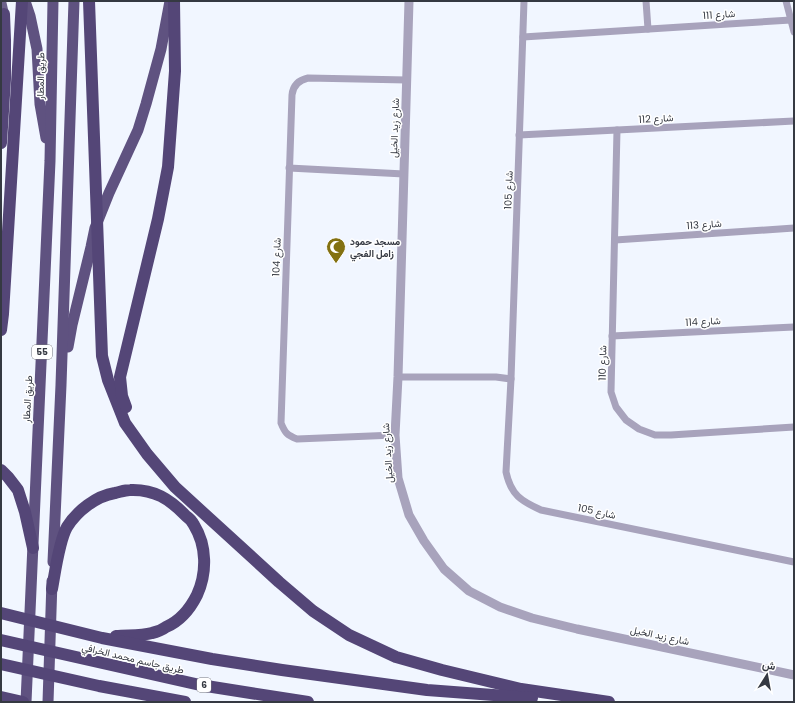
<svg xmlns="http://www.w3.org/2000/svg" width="795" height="703" font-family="Poppins,Vazirmatn,sans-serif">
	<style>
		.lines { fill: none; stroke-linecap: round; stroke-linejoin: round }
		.minor { stroke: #a8a3bc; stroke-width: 7 }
		.tertiary { stroke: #a8a3bc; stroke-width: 9 }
		.primary { stroke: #6a5f89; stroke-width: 10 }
		.trunk { stroke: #5f5280; stroke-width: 11 }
		.motorway { stroke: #544677; stroke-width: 12 }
		.labels { text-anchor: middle; stroke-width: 3; stroke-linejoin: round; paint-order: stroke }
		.shield { fill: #fff; stroke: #72747b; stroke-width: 1 }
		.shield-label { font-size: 9px; font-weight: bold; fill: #353942 }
		.street-label { font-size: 10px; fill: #353942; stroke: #fff }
		.poi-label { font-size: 10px; font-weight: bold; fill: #353942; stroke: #fff; text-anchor: start }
	</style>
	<rect width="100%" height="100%" fill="#f1f6ff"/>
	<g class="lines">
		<!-- minor -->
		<g class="minor">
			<path d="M 524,1 L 511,379 L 506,472 C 511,495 521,501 541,510 L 794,562"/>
			<path d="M 646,1 L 648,29"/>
			<path d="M 786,1 L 794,32"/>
			<path d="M 523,37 L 791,20"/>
			<path d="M 617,130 L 611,392 L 616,407 L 626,420 L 639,429 L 655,435 L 671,435 L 794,427"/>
			<path d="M 519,135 L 794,121"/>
			<path d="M 289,168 L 404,174"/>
			<path d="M 615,240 L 794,228"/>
			<path d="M 612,336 L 794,327"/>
			<path d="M 398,377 L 496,377 L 511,379"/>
			<path d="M 395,435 L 297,439 C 287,435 285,433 281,423 L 292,95 C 293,85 299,80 308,78 L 407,80"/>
		</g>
		<!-- tertiary -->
		<path class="tertiary" d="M 409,1 L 398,377 L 395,435 L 398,478 L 409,515 L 424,541 L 444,569 L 469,591 L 500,607 L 532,618 L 577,629 L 794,675"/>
		<!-- primary -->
		<path class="primary" d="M 1,1 L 4,14"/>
		<!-- trunk -->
		<g class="trunk">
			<path d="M 25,1 L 30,16 L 37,49 L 40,104 L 46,138"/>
			<path d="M 68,347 L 72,325 L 91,247 L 95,228 L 109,193 L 138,130 L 146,104 L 161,49 L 170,1"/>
			<path d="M 53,562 L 61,385 L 74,1"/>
			<path d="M 26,702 L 50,161 L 53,1"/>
			<path d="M 48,702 L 52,581"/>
		</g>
		<!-- motorway -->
		<g class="motorway">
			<path d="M 89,1 L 102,356 L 108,380 L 125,423 L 147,454 L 175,487 L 279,582 L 313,611 L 349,635 L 396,657 L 442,670 L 521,689 L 609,702"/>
			<path d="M 1,143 L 5,79 L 5,40 L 4,14"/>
			<path d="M 1,330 L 3,314 L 22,1"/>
			<path d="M 126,407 L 122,396 L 120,377 L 158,219 L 168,167 L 175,71 L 174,1"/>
			<path d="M 1,470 L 8,477 L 18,490 L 25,512 L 33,548"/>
			<path d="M 52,589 C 55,573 59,541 67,527 C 77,511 96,496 115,493 C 120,492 125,490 130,490 C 154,489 170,499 186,516 C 189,518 192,521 194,525 C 207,546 207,573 197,595 C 190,609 180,621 166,627 C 162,630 157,632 152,633 C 141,636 128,635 116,636"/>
			<path d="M 1,613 L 102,638 L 212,659 L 282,670 L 427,690 L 532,698"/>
			<path d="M 1,640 L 200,685 L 308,702"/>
			<path d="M 1,664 L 99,686 L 185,702"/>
			<path d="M 1,697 L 23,702"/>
		</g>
	</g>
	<!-- icons -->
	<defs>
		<g id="mosque-pin" transform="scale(1)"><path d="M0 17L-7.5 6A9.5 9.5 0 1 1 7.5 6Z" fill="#837111" stroke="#fff"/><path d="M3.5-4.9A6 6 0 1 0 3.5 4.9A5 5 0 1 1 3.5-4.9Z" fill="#fff"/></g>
	</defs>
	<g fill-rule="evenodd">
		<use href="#mosque-pin" x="336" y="247"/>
	</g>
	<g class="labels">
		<!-- shield labels -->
		<g class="shield">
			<rect x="32" y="345" width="20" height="14" rx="3"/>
			<rect x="197" y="678" width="14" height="14" rx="3"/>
		</g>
		<g class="shield-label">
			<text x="42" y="355">55</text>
			<text x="204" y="688">6</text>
		</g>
		<!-- street labels -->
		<g class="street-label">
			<text transform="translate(719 14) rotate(-4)" y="4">شارع 111</text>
			<text transform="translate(40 76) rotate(-89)" y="4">طريق المطار</text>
			<text transform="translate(656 118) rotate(-3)" y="4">شارع 112</text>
			<text transform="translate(394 128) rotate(-88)" y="4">شارع زيد الخيل</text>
			<text transform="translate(508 190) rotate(-88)" y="4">شارع 105</text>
			<text transform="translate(704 224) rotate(-4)" y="4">شارع 113</text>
			<text transform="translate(276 257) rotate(-88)" y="4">شارع 104</text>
			<text transform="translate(703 321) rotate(-3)" y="4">شارع 114</text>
			<text transform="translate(602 363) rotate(-89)" y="4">شارع 110</text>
			<text transform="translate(27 399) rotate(-87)" y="4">طريق المطار</text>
			<text transform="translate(387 453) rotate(-94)" y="4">شارع زيد الخيل</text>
			<text transform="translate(597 511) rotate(12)" y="4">شارع 105</text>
			<text transform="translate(660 635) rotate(12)" y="4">شارع زيد الخيل</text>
			<text transform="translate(133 658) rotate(13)" y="4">طريق جاسم محمد الخرافي</text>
		</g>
		<!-- poi labels -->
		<g class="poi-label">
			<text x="350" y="245">مسجد حمود<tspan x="350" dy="12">زامل الفجي</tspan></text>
		</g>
	</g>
	<!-- border -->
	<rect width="795" height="703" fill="none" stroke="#353942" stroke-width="4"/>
	<!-- north arrow -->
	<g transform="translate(767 675) rotate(11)" stroke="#ffffff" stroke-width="3" paint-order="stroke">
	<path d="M0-3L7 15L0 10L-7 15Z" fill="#353942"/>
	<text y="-6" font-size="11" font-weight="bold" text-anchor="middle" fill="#353942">ش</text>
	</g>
</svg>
